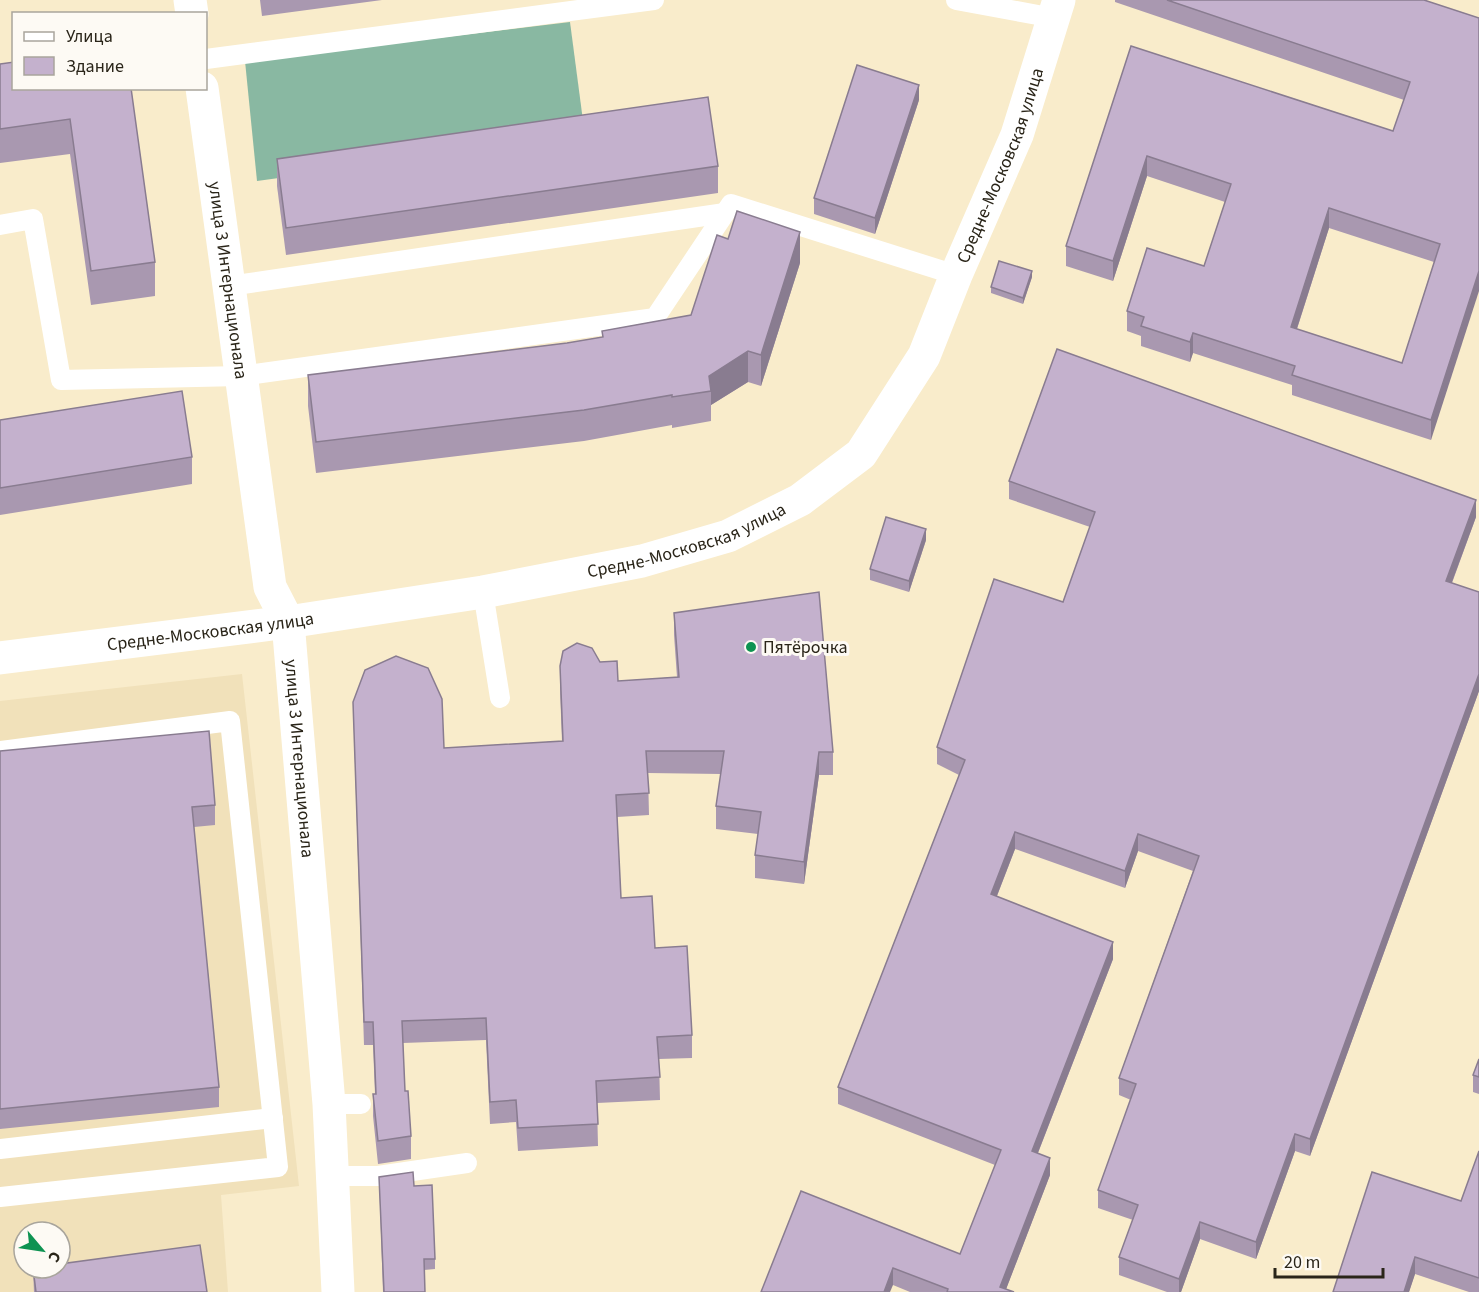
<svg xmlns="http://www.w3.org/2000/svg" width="1479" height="1292" font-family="'Source Sans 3',sans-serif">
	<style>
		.built { fill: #f1e1ba; fill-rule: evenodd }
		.forest { fill: #89b8a2 }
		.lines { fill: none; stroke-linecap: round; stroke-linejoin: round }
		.lane { stroke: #fff; stroke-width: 20 }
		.street { stroke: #fff; stroke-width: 33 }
		.secondary { stroke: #fff; stroke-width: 33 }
		.wall { fill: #a998b0; fill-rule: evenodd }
		.shaded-wall { fill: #897c90 }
		.building { fill: #c4b1cd; stroke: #897c90; stroke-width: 1.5; fill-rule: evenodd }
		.poi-dot { fill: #0e9352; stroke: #fdfaf4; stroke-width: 2 }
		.labels { text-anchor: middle; stroke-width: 6; stroke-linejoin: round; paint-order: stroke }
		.street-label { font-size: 18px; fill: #2a2519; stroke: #fdfaf4 }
		.poi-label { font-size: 18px; fill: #2a2519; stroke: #fdfaf4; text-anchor: start }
	</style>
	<rect width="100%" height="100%" fill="#f9eccb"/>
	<!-- built -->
	<path class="built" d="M 242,674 L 299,1186 L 221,1195 L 228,1292 L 0,1292 L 0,701 ZM 24,1232 L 60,1232 L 60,1268 L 24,1268 Z"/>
	<!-- forest -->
	<path class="forest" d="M 570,22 L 585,136 L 257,181 L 245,61 Z"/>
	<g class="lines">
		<!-- lane -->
		<g class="lane">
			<path d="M 956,0 L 1054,18"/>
			<path d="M 206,59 L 654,0"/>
			<path d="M 0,225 L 33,219 L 61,380 L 241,376 L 655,318 L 731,204 L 956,275"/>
			<path d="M 229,286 L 725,213"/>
			<path d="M 483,592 L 500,698"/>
			<path d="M 0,751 L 230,721 L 278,1167 L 0,1197"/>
			<path d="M 329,1104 L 361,1104"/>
			<path d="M 0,1149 L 273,1118"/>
			<path d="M 331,1176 L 378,1176 L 467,1163"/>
		</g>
		<!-- street -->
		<g class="street">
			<path d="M 190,0 L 192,14"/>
			<path id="s1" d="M 202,88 L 270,587 L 288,622 L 329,1104 L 338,1292"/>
		</g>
		<!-- secondary -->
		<path class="secondary" id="s2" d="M 0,658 L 288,622 L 483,592 L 642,561 L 728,536 L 800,500 L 861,454 L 924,356 L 956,275 L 1017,135 L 1059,0"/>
	</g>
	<!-- wall -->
	<g class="wall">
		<path d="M 260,0 L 382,0 L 262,16 Z"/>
		<path d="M 1115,0 L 1424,0 L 1479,18 L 1431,440 L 1292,395 L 1292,385 L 1193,353 L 1190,362 L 1141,346 L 1141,336 L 1127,331 L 1127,311 L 1204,266 L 1225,202 L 1147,176 L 1113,281 L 1066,266 L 1066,246 L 1131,46 L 1393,131 L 1404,100 L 1115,2 ZM 1329,228 L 1434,262 L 1402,363 L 1297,329 Z"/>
		<path d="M 0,64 L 131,88 L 155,262 L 155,296 L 91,305 L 70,154 L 0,163 Z"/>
		<path d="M 919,100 L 875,234 L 814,214 L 814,198 Z"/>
		<path d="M 277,159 L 718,166 L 718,193 L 286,255 L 277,186 Z"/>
		<path d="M 800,263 L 761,386 L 748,382 L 711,405 L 711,421 L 672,428 L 672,425 L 584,441 L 316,473 L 308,406 L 308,375 L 567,343 L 602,337 L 602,331 L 691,315 Z"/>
		<path d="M 1032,277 L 1023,304 L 991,293 L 991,287 Z"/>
		<path d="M 0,420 L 192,457 L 192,484 L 0,515 Z"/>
		<path d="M 1009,481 L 1476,517 L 1452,583 L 1479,592 L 1479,691 L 1310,1156 L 1295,1151 L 1256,1259 L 1200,1239 L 1181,1292 L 1167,1292 L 1119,1275 L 1119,1257 L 1133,1220 L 1098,1208 L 1098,1190 L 1131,1100 L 1119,1095 L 1119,1078 L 1193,871 L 1138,851 L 1125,888 L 1015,849 L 997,896 L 1113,959 L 1038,1153 L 1050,1175 L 1006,1289 L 1014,1292 L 910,1292 L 893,1285 L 761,1292 L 960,1254 L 995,1165 L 838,1104 L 838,1087 L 959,775 L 937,764 L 937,747 L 1063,602 L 1090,527 L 1009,499 Z"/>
		<path d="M 926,540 L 909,592 L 870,580 L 870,569 Z"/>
		<path d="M 674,613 L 833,752 L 833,775 L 819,775 L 804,884 L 755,878 L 755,855 L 758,834 L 716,829 L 716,806 L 721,774 L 648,773 L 649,815 L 617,817 L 621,898 L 655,948 L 692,1035 L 692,1058 L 659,1059 L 660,1100 L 597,1103 L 598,1146 L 518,1151 L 516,1122 L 490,1124 L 486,1040 L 403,1043 L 405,1091 L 411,1136 L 411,1159 L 378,1164 L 373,1116 L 373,1094 L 375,1094 L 373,1045 L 364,1045 L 353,702 L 444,748 L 562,741 L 560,689 L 560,666 L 600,662 L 618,681 L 677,677 L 674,635 Z"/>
		<path d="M 0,751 L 215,805 L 215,825 L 194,827 L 219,1087 L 219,1107 L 0,1129 Z"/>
		<path d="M 1479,1059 L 1479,1094 L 1473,1092 L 1473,1075 Z"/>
		<path d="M 1479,1151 L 1479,1292 L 1469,1292 L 1415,1274 L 1409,1292 L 1333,1292 L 1461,1201 Z"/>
		<path d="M 379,1177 L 414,1186 L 435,1259 L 435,1269 L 424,1270 L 425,1292 L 383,1292 Z"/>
		<path d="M 33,1268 L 207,1292 L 34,1292 Z"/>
	</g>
	<!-- shaded-wall -->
	<g class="shaded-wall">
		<path d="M 919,85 L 919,100 L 875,234 L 875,218 Z"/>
		<path d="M 1147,156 L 1147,176 L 1113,281 L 1113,261 Z"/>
		<path d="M 1329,208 L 1329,228 L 1291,347 L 1291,327 Z"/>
		<path d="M 800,232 L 800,263 L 761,386 L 761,355 Z"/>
		<path d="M 1032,271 L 1032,277 L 1023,304 L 1023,298 Z"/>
		<path d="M 1479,271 L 1479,291 L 1431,440 L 1431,420 Z"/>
		<path d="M 1193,333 L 1193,353 L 1190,362 L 1190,342 Z"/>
		<path d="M 748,351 L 748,382 L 711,405 L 711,391 L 709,376 Z"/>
		<path d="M 1476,500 L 1476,517 L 1446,598 L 1446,581 Z"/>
		<path d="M 926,529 L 926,540 L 909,592 L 909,581 Z"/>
		<path d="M 1479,674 L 1479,691 L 1310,1156 L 1310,1139 Z"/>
		<path d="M 819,752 L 819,775 L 804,884 L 804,862 Z"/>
		<path d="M 1015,832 L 1015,849 L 991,911 L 991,894 Z"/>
		<path d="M 1138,834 L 1138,851 L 1125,888 L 1125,871 Z"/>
		<path d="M 1113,942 L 1113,959 L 1032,1168 L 1032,1151 Z"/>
		<path d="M 1295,1134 L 1295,1151 L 1256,1259 L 1256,1242 Z"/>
		<path d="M 1050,1158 L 1050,1175 L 1005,1292 L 1000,1287 Z"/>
		<path d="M 1200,1222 L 1200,1239 L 1181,1292 L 1179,1292 L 1179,1279 Z"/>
		<path d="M 1415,1257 L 1415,1274 L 1409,1292 L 1404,1292 Z"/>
		<path d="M 893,1268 L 893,1285 L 890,1292 L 884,1292 Z"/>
	</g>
	<!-- building -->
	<g class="building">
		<path d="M 1167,0 L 1424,0 L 1479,18 L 1479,271 L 1431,420 L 1292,375 L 1295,366 L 1193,333 L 1190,342 L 1141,326 L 1144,317 L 1127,311 L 1147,248 L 1204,266 L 1231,184 L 1147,156 L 1113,261 L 1066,246 L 1131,46 L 1393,131 L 1410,82 ZM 1329,208 L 1440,244 L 1402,363 L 1291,327 Z"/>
		<path d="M 14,62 L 14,88 L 131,88 L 155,262 L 91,271 L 70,119 L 0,129 L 0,64 Z"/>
		<path d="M 857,65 L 919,85 L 875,218 L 814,198 Z"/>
		<path d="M 708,97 L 718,166 L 286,228 L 277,159 Z"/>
		<path d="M 737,211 L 800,232 L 761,355 L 748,351 L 709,376 L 711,391 L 672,397 L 672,395 L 584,410 L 316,442 L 308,375 L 567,343 L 603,337 L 602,331 L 691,315 L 717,235 L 728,239 Z"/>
		<path d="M 999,261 L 1032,271 L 1023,298 L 991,287 Z"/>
		<path d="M 1057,349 L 1476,500 L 1446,581 L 1479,592 L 1479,674 L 1310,1139 L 1295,1134 L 1256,1242 L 1200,1222 L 1179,1279 L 1119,1257 L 1138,1205 L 1098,1190 L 1136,1084 L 1119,1078 L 1199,856 L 1138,834 L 1125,871 L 1015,832 L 991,894 L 1113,942 L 1032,1151 L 1050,1158 L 1000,1287 L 1014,1292 L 947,1292 L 948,1289 L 893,1268 L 884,1292 L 761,1292 L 801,1191 L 960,1254 L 1001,1150 L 838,1087 L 965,760 L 937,747 L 994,579 L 1063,602 L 1095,512 L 1009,481 Z"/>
		<path d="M 182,391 L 192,457 L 0,488 L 0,420 Z"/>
		<path d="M 886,517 L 926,529 L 909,581 L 870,569 Z"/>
		<path d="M 819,592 L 833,752 L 819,752 L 804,862 L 755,855 L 761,812 L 716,806 L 724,751 L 646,751 L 649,793 L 616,795 L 621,898 L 652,896 L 655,948 L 687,946 L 692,1035 L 657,1037 L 660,1077 L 596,1081 L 598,1124 L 518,1128 L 516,1100 L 490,1102 L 486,1018 L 402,1021 L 405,1091 L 408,1091 L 411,1136 L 378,1141 L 373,1094 L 376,1094 L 373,1022 L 364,1022 L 353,702 L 365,670 L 396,656 L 428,668 L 442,699 L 444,748 L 563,741 L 560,666 L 563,651 L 577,643 L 592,648 L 600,662 L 617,661 L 618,681 L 679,677 L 674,613 Z"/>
		<path d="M 209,731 L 215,805 L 192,807 L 219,1087 L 0,1109 L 0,751 Z"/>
		<path d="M 1479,1059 L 1479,1077 L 1473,1075 Z"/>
		<path d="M 1479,1151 L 1479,1278 L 1415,1257 L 1404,1292 L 1333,1292 L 1372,1172 L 1461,1201 Z"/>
		<path d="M 413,1172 L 414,1186 L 432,1185 L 435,1259 L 424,1259 L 425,1292 L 384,1292 L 379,1177 Z"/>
		<path d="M 200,1245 L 207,1292 L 36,1292 L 33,1268 L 60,1268 L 60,1264 Z"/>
	</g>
	<!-- markers -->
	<circle class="poi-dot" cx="751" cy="647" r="6"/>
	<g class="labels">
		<!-- street labels -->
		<g class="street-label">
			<text dy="6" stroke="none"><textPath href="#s2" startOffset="1218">Средне-Московская улица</textPath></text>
			<text dy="6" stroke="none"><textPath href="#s1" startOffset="194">улица 3 Интернационала</textPath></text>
			<text dy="6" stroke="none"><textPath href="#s2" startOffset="698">Средне-Московская улица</textPath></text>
			<text dy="6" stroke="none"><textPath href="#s2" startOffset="212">Средне-Московская улица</textPath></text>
			<text dy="6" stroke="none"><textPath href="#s1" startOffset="680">улица 3 Интернационала</textPath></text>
		</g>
		<!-- poi labels -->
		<g class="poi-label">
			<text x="763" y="653">Пятёрочка</text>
		</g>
	</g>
	<!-- legend -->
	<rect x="12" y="12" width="195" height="78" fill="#fdfaf4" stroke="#a9a59c" stroke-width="1.5"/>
	<rect x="24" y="32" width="30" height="9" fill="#ffffff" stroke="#a9a59c" stroke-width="1.5"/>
	<text x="66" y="42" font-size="18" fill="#2a2519">Улица</text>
	<rect x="24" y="57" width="30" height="18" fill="#c4b1cd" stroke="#a9a59c" stroke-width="1.5"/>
	<text x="66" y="72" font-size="18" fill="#2a2519">Здание</text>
	<!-- north arrow -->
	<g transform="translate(42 1250) rotate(119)"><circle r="28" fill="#fdfaf4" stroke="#a9a59c" stroke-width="1.5"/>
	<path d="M0-4.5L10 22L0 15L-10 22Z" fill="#0e9352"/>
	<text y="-9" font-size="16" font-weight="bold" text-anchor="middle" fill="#2a2519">С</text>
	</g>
	<!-- scale -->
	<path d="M1275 1268v9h108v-9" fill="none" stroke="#2a2519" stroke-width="3"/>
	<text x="1284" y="1268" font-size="18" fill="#2a2519" stroke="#fdfaf4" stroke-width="4.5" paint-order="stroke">20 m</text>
</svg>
